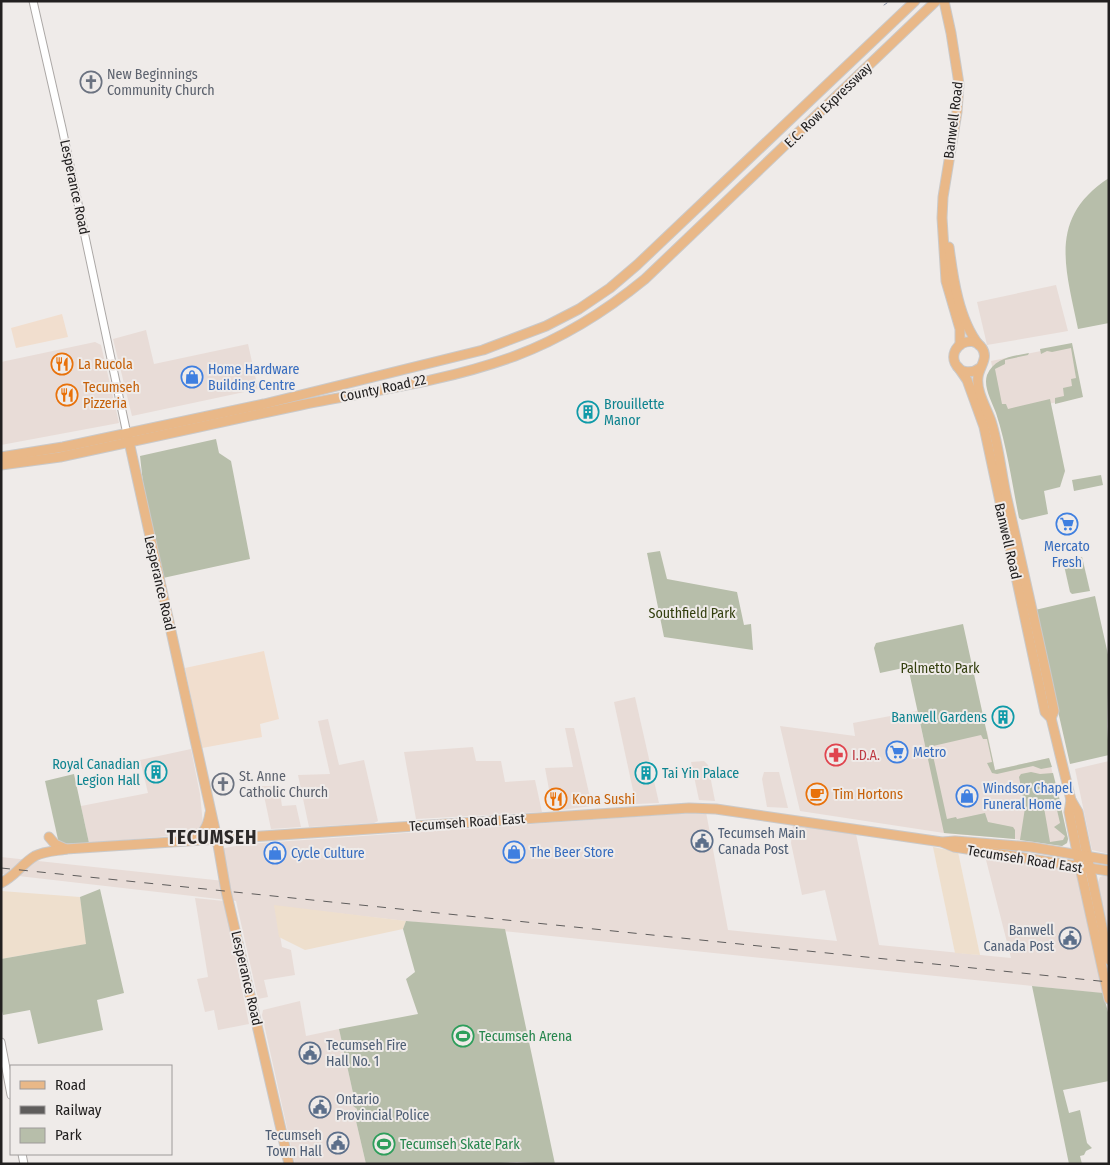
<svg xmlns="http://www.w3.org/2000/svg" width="1110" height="1165" font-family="'Fira Sans Condensed',sans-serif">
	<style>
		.built { fill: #e8dcd7 }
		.industrial { fill: #eedfcd }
		.education { fill: #f1dece }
		.green { fill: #b7beaa }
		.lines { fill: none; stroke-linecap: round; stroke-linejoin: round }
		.stream { stroke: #8790a4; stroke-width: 1 }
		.minor-casing { stroke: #aca8a6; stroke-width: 9 }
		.major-casing { stroke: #cac9c9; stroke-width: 11 }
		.minor { stroke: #fff; stroke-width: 7 }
		.major { stroke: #e9b888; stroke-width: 9 }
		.rail { stroke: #5f5d5c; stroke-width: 1; stroke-dasharray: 9 9; stroke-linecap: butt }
		.labels { text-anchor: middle; stroke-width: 4; stroke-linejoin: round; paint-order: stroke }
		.worship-label { font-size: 14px; fill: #5b616d; stroke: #efebe9; text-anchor: start }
		.street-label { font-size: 14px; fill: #222020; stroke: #efebe9 }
		.food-label { font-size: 14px; fill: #c56008; stroke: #efebe9; text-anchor: start }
		.shop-label { font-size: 14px; fill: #366cbe; stroke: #efebe9; text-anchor: start }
		.culture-label { font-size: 14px; fill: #0d838f; stroke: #efebe9; text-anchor: start }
		.park-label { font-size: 14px; fill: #333f0e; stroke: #efebe9 }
		.health-label { font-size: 14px; fill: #be3a42; stroke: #efebe9; text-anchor: start }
		.service-label { font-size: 14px; fill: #4e5e75; stroke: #efebe9; text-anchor: start }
		.leisure-label { font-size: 14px; fill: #27864d; stroke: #efebe9; text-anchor: start }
		.district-label { font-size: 19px; font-weight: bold; letter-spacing: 1px; fill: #2c2928; stroke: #efebe9 }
	</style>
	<rect width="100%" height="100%" fill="#efebe9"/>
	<!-- built -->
	<g class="built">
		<path d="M 1056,285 L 1068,331 L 987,345 L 977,302 Z"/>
		<path d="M 146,330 L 154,364 L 248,344 L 258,389 L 132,416 L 113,339 Z"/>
		<path d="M 95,342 L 101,345 L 119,423 L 1,445 L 1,362 Z"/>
		<path d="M 1071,345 L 1082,397 L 1001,414 L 991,361 Z"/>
		<path d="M 635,697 L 659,803 L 636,804 L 614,702 Z"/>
		<path d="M 917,711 L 925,745 L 987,731 L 995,770 L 1049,758 L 1068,839 L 1067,843 L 1062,846 L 1015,839 L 944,833 L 800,811 L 780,726 L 855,736 L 853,723 Z"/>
		<path d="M 328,719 L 339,765 L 364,760 L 378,821 L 374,823 L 309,827 L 298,775 L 330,774 L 318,721 Z"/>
		<path d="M 565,728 L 574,728 L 592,806 L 553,811 L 545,768 L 573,767 Z"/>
		<path d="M 473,747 L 476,761 L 501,761 L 505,782 L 535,780 L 542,812 L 416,819 L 404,752 Z"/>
		<path d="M 191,749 L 200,794 L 203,824 L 193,834 L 89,843 L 81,806 L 148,793 L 140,760 Z"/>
		<path d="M 704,761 L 708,765 L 715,801 L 699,800 L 691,762 Z"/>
		<path d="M 1109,761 L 1109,854 L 1092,850 L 1075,769 Z"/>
		<path d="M 764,772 L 779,772 L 788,808 L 767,807 L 762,779 Z"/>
		<path d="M 262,786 L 279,786 L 282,806 L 296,805 L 301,827 L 271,829 Z"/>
		<path d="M 706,812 L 728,930 L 837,941 L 825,890 L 802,895 L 791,843 L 793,824 L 856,834 L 879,945 L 1011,958 L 985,856 L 1079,872 L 1100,968 L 1109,969 L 1109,994 L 406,921 L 275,906 L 282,947 L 291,950 L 295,975 L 264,980 L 268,997 L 258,999 L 236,901 L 1,874 L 1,857 L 224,881 L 219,849 L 247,844 Z"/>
		<path d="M 1106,875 L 1109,875 L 1109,941 L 1097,884 L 1100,877 Z"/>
		<path d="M 195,898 L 224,901 L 249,1024 L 218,1030 L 214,1010 L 205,1012 L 197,979 L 208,977 Z"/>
		<path d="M 300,1001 L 306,1036 L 339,1029 L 353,1093 L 353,1106 L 357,1109 L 356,1121 L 366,1164 L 295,1164 L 262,1015 L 263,1010 Z"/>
	</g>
	<!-- industrial -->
	<g class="industrial">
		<path d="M 933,847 L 958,852 L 980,955 L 955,953 Z"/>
		<path d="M 1,891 L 80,897 L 87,944 L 1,959 Z"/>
		<path d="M 274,905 L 406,921 L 403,929 L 305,950 L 279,937 Z"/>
	</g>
	<!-- education -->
	<g class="education">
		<path d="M 62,314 L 68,337 L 16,348 L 11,328 Z"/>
		<path d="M 264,651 L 279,719 L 260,724 L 262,737 L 202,748 L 185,668 Z"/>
	</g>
	<!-- green -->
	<g class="green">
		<path d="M 1109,178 L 1109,323 L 1078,329 C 1066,269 1047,218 1109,178 Z"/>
		<path d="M 1072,343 L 1083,397 L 1055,404 L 1055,398 L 1064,396 L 1063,388 L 1072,386 L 1071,379 L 1076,378 L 1071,348 L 1052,352 L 1047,351 L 1041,354 L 1040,349 Z"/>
		<path d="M 1029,353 L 1028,355 L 1005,360 L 1005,364 L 995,369 L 1002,404 L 1006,404 L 1008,409 L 1050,399 L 1065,471 L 1060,487 L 1044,491 L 1048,514 L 1022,520 L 1019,518 C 1012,483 1007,447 996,413 C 992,402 983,387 987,375 C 994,358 1013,356 1029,353 Z"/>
		<path d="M 216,439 L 219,453 L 231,461 L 250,559 L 163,578 L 143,483 L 140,456 Z"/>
		<path d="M 1101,475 L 1103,485 L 1074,491 L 1072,480 Z"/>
		<path d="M 660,551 L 667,579 L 737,592 L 744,625 L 751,624 L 753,650 L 664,637 L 647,553 Z"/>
		<path d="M 1082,557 L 1090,591 L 1072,594 L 1070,592 L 1063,561 Z"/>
		<path d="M 1095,596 L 1109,659 L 1107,726 L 1109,755 L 1070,764 L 1035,610 Z"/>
		<path d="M 963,624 L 995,770 L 1049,758 L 1052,767 L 1041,769 L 1033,766 L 997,774 L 992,773 L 987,763 L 992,762 L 987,739 L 983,739 L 981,735 L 933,746 L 934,750 L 932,751 L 947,819 L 956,817 L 957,819 L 985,813 L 988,822 L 1013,827 L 1015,830 L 1015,839 L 944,833 L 908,667 L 880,673 L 874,648 L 876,643 Z"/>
		<path d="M 1031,772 L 1040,774 L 1053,773 L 1060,801 L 1043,800 L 1043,802 L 1050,842 L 1063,840 L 1065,836 L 1054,827 L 1060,823 L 1057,810 L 1053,810 L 1053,807 L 1061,807 L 1068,839 L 1067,843 L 1062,846 L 1020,840 L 1025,808 L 1019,777 L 1021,774 Z"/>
		<path d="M 74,774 L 89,843 L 59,844 L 45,781 Z"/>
		<path d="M 100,889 L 124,993 L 97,1000 L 103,1030 L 38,1044 L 30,1010 L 3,1015 L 1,1007 L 1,959 L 86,944 L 80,897 Z"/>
		<path d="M 406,921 L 505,929 L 555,1164 L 517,1162 L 481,1164 L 366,1164 L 356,1121 L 357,1109 L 353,1106 L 353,1093 L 339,1029 L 418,1014 L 406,979 L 415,972 L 403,929 Z"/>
		<path d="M 1032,986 L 1103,993 L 1109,1016 L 1109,1081 L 1063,1090 L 1069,1113 L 1080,1110 L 1087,1143 L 1092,1148 L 1086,1151 L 1084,1155 L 1080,1156 L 1082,1164 L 1069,1164 Z"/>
	</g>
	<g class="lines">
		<!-- stream -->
		<path class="stream" d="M 884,5 L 887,3"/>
		<!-- minor casing -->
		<g class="minor-casing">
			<g id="minor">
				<path d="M 33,1 L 62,128 L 127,434"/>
				<path d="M 1,1042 L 11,1095"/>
				<path d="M 22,1154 L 24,1164"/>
			</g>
		</g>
		<!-- major casing -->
		<g class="major-casing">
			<g id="major">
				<path d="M 944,1 L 951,33 L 959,84 L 957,112 L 943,197 L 942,218 L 946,281 L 960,329 L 960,345"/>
				<path d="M 949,247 C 953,278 959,320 979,345"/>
				<path d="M 958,367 L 967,380 L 984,427 L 1045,712 L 1051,718 L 1071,800 L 1078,812 L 1109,960"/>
				<path d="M 981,367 C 972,374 960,374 955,363 C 948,346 972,333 982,348 C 989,358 979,367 978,377 C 976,391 986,407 991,421 C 999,446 1001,473 1007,499 C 1023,569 1039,640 1054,711 L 1051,718"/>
				<path d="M 128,437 L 217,839 L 226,891 L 289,1164"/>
				<path d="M 1,457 L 63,447 L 264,404 L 483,350 L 546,326 L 579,309 L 610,288 L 637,265 L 915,1"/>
				<path d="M 1,465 L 60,457 C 140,440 221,422 301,405 C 372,391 447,381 515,356 C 563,338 606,311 645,279 L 936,1"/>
				<path d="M 1071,800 L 1069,812 L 1080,867 L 1109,999"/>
				<path d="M 49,837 L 55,844 L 66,849"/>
				<path d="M 191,840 C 204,835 208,826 210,813"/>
				<path d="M 944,843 L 954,847 L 1109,871"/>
				<path d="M 1,883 C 15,876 23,863 35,856 C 45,851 56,851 66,849 L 689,808 L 716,809 L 942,842 L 955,841 L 1031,847 L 1109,860"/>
			</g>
		</g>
		<!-- minor -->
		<use href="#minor" class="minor"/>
		<!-- major -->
		<use href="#major" class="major"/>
		<!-- rail -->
		<path class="rail" d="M 1,868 L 1109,982"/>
	</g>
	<!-- icons -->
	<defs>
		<g id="church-ring" transform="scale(1.125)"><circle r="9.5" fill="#efebe9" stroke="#6b7280" stroke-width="1.5"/><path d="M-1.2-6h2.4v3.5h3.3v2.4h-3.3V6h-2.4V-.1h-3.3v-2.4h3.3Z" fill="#6b7280"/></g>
		<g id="restaurant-ring" transform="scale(1.125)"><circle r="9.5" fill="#efebe9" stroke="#e8710a" stroke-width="1.5"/><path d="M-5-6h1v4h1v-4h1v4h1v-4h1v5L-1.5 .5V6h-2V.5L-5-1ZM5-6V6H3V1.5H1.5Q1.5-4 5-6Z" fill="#e8710a"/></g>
		<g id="shop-ring" transform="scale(1.125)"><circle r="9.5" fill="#efebe9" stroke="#3f7fe0" stroke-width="1.5"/><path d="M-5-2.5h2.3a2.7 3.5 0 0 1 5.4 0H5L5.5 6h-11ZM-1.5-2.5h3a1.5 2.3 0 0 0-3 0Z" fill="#3f7fe0"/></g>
		<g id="building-ring" transform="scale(1.125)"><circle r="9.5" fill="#efebe9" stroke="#0f9aa8" stroke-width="1.5"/><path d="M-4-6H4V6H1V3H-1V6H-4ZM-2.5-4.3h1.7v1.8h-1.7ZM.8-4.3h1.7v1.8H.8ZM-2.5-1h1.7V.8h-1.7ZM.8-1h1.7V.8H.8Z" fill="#0f9aa8"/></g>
		<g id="supermarket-ring" transform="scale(1.125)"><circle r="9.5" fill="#efebe9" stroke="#3f7fe0" stroke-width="1.5"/><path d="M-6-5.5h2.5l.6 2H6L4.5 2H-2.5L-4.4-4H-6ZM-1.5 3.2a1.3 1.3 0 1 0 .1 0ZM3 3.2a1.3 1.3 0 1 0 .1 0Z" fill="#3f7fe0"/></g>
		<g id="pharmacy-ring" transform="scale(1.125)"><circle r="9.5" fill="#efebe9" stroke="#e0444e" stroke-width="1.5"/><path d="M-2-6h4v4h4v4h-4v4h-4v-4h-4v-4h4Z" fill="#e0444e"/></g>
		<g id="cafe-ring" transform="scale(1.125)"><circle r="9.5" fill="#efebe9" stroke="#e8710a" stroke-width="1.5"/><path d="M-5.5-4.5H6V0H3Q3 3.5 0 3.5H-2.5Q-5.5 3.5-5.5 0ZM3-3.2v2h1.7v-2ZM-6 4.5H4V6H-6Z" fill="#e8710a"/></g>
		<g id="civic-ring" transform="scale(1.125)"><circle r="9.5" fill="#efebe9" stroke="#5c6f8a" stroke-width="1.5"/><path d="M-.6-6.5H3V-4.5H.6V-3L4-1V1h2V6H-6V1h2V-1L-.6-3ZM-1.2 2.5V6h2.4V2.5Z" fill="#5c6f8a"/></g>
		<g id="stadium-ring" transform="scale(1.125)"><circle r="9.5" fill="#efebe9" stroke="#2e9e5b" stroke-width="1.5"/><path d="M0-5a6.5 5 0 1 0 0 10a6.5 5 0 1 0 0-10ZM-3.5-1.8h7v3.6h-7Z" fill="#2e9e5b"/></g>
	</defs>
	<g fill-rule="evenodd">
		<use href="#church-ring" x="91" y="82"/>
		<use href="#restaurant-ring" x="62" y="364"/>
		<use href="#shop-ring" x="192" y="377"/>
		<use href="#restaurant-ring" x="67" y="395"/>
		<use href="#building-ring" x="588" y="412"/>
		<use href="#supermarket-ring" x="1067" y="524"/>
		<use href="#building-ring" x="1003" y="717"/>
		<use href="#supermarket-ring" x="897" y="752"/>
		<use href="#pharmacy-ring" x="836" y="755"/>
		<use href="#building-ring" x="156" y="772"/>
		<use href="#building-ring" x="646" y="773"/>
		<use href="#church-ring" x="223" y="784"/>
		<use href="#cafe-ring" x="817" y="794"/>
		<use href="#shop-ring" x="967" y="796"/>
		<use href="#restaurant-ring" x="556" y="799"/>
		<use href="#civic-ring" x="702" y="841"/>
		<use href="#shop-ring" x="514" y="852"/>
		<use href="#shop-ring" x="275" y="853"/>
		<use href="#civic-ring" x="1070" y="938"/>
		<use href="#stadium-ring" x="463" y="1036"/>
		<use href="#civic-ring" x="310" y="1053"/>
		<use href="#civic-ring" x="320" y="1107"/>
		<use href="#civic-ring" x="338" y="1143"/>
		<use href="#stadium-ring" x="384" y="1144"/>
	</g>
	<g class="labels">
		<!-- worship labels -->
		<g class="worship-label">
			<text x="107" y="79">New Beginnings<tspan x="107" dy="16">Community Church</tspan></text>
			<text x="239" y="781">St. Anne<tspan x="239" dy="16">Catholic Church</tspan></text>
		</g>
		<!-- street labels -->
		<g class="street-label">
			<text transform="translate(828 105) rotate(-44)" y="5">E.C. Row Expressway</text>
			<text transform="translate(953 120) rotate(-83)" y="5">Banwell Road</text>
			<text transform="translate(75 187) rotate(78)" y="5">Lesperance Road</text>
			<text transform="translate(383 388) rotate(-12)" y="5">County Road 22</text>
			<text transform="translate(1008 541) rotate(77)" y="5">Banwell Road</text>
			<text transform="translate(160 583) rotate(77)" y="5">Lesperance Road</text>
			<text transform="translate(467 822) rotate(-4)" y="5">Tecumseh Road East</text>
			<text transform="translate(1025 859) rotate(9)" y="5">Tecumseh Road East</text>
			<text transform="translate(247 978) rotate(77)" y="5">Lesperance Road</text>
		</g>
		<!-- food labels -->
		<g class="food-label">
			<text x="78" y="369">La Rucola</text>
			<text x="83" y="392">Tecumseh<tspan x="83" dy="16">Pizzeria</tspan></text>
			<text x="833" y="799">Tim Hortons</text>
			<text x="572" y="804">Kona Sushi</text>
		</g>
		<!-- shop labels -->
		<g class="shop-label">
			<text x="208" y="374">Home Hardware<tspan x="208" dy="16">Building Centre</tspan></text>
			<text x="1067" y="551" text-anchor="middle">Mercato<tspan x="1067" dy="16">Fresh</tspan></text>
			<text x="913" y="757">Metro</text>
			<text x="983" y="793">Windsor Chapel<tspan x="983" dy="16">Funeral Home</tspan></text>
			<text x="530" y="857">The Beer Store</text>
			<text x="291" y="858">Cycle Culture</text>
		</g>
		<!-- culture labels -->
		<g class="culture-label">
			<text x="604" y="409">Brouillette<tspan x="604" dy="16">Manor</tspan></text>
			<text x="987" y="722" text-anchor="end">Banwell Gardens</text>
			<text x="140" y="769" text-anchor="end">Royal Canadian<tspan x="140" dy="16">Legion Hall</tspan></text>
			<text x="662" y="778">Tai Yin Palace</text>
		</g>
		<!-- park labels -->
		<g class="park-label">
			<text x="692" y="618">Southfield Park</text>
			<text x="940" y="673">Palmetto Park</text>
		</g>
		<!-- health labels -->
		<g class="health-label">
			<text x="852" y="760">I.D.A.</text>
		</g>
		<!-- service labels -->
		<g class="service-label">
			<text x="718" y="838">Tecumseh Main<tspan x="718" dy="16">Canada Post</tspan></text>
			<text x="1054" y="935" text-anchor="end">Banwell<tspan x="1054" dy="16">Canada Post</tspan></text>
			<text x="326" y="1050">Tecumseh Fire<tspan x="326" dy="16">Hall No. 1</tspan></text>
			<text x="336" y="1104">Ontario<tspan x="336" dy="16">Provincial Police</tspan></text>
			<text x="322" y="1140" text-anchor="end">Tecumseh<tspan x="322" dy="16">Town Hall</tspan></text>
		</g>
		<!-- leisure labels -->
		<g class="leisure-label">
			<text x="479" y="1041">Tecumseh Arena</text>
			<text x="400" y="1149">Tecumseh Skate Park</text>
		</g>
		<!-- district labels -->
		<g class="district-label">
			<text x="212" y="844">TECUMSEH</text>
		</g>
	</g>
	<!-- border -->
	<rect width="1110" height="1165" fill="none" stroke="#222020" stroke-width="5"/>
	<!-- legend -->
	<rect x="10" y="1065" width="162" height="90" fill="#efebe9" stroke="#9d9a99"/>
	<rect x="20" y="1081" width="25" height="8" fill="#e9b888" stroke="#9d9a99"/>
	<text x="55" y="1090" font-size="15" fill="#222020">Road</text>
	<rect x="20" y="1106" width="25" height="8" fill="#5f5d5c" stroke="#9d9a99"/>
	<text x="55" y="1115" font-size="15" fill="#222020">Railway</text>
	<rect x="20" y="1128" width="25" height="15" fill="#b7beaa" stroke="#9d9a99"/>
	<text x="55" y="1140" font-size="15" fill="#222020">Park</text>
</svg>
